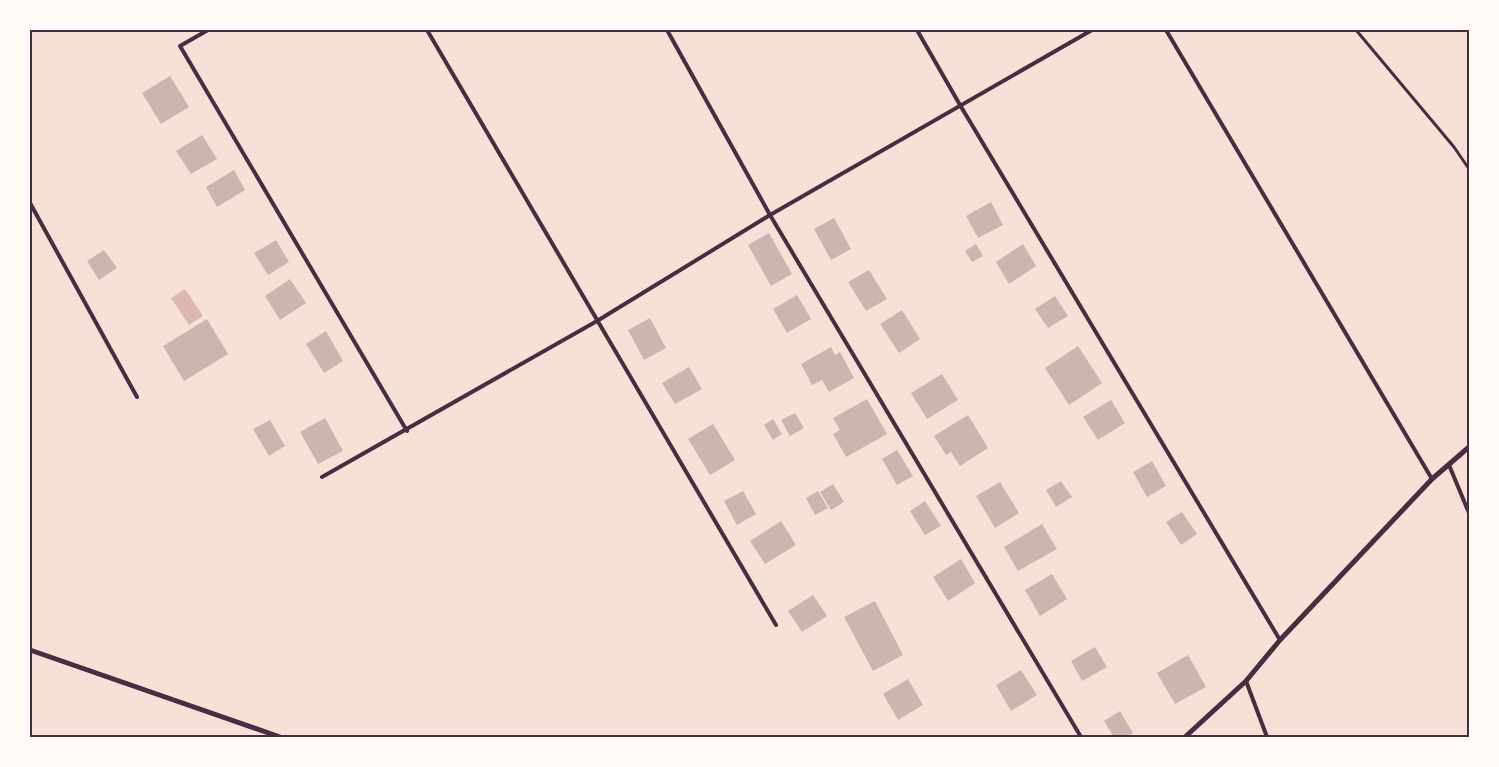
<svg xmlns="http://www.w3.org/2000/svg" width="1499" height="767" font-family="Barlow,sans-serif">
	<style>
		.water { fill: #dcb8b0 }
		.building { fill: #ccb4b1 }
		.lines { fill: none; stroke-linecap: round; stroke-linejoin: round }
		.path { stroke: #4a2c40; stroke-width: 3 }
		.service { stroke: #4a2c40; stroke-width: 4 }
		.minor { stroke: #4a2c40; stroke-width: 5 }
		.neatline { fill: none; stroke: #4a2c40; stroke-width: 2 }
	</style>
	<rect width="100%" height="100%" fill="#f7e1d7"/>
	<!-- water -->
	<path class="water" d="M 185,289 L 203,316 L 189,325 L 171,298 Z"/>
	<!-- building -->
	<g class="building">
		<path d="M 170,76 L 189,107 L 161,124 L 142,93 Z"/>
		<path d="M 202,135 L 217,159 L 191,174 L 176,151 Z"/>
		<path d="M 234,170 L 245,190 L 217,207 L 206,187 Z"/>
		<path d="M 991,202 L 1003,225 L 978,238 L 966,216 Z"/>
		<path d="M 834,218 L 851,249 L 831,260 L 814,229 Z"/>
		<path d="M 769,233 L 792,274 L 771,286 L 748,245 Z"/>
		<path d="M 276,240 L 289,262 L 268,275 L 254,253 Z"/>
		<path d="M 976,244 L 983,256 L 972,262 L 965,251 Z"/>
		<path d="M 1023,244 L 1036,266 L 1009,284 L 996,262 Z"/>
		<path d="M 104,250 L 117,268 L 99,280 L 87,261 Z"/>
		<path d="M 869,270 L 887,299 L 866,311 L 848,282 Z"/>
		<path d="M 290,279 L 306,303 L 280,320 L 265,296 Z"/>
		<path d="M 797,295 L 811,319 L 787,333 L 773,309 Z"/>
		<path d="M 1055,296 L 1068,316 L 1048,328 L 1035,309 Z"/>
		<path d="M 902,310 L 920,339 L 899,353 L 880,324 Z"/>
		<path d="M 650,318 L 666,348 L 644,360 L 628,330 Z"/>
		<path d="M 207,319 L 228,354 L 184,381 L 163,346 Z"/>
		<path d="M 326,331 L 343,361 L 324,373 L 306,344 Z"/>
		<path d="M 1078,346 L 1102,383 L 1069,405 L 1045,368 Z"/>
		<path d="M 831,347 L 835,355 L 840,352 L 854,378 L 829,392 L 822,380 L 812,385 L 801,364 Z"/>
		<path d="M 689,367 L 702,389 L 675,404 L 662,383 Z"/>
		<path d="M 942,374 L 958,400 L 927,419 L 911,393 Z"/>
		<path d="M 867,399 L 887,434 L 846,457 L 833,434 L 840,430 L 833,418 Z"/>
		<path d="M 1111,400 L 1125,423 L 1098,440 L 1083,417 Z"/>
		<path d="M 795,413 L 804,428 L 790,436 L 781,420 Z"/>
		<path d="M 968,415 L 988,448 L 960,466 L 951,452 L 946,455 L 934,436 Z"/>
		<path d="M 325,418 L 343,451 L 318,464 L 300,432 Z"/>
		<path d="M 773,419 L 782,434 L 773,440 L 764,425 Z"/>
		<path d="M 270,420 L 285,446 L 269,456 L 253,429 Z"/>
		<path d="M 713,424 L 735,460 L 710,475 L 688,439 Z"/>
		<path d="M 897,450 L 913,476 L 897,485 L 882,459 Z"/>
		<path d="M 1152,461 L 1166,486 L 1147,497 L 1133,472 Z"/>
		<path d="M 1061,481 L 1072,497 L 1056,507 L 1046,490 Z"/>
		<path d="M 1000,482 L 1019,513 L 995,528 L 976,496 Z"/>
		<path d="M 833,484 L 844,502 L 831,510 L 820,492 Z"/>
		<path d="M 743,491 L 756,514 L 737,525 L 724,501 Z"/>
		<path d="M 818,491 L 828,508 L 815,515 L 806,498 Z"/>
		<path d="M 925,501 L 941,526 L 925,535 L 910,511 Z"/>
		<path d="M 1182,512 L 1197,534 L 1181,545 L 1166,522 Z"/>
		<path d="M 781,521 L 796,545 L 765,564 L 750,541 Z"/>
		<path d="M 1042,524 L 1057,549 L 1018,571 L 1004,547 Z"/>
		<path d="M 961,559 L 975,583 L 948,601 L 933,577 Z"/>
		<path d="M 1052,574 L 1067,599 L 1040,616 L 1025,590 Z"/>
		<path d="M 813,595 L 827,616 L 802,632 L 788,611 Z"/>
		<path d="M 875,601 L 903,655 L 873,671 L 844,617 Z"/>
		<path d="M 1095,647 L 1107,667 L 1082,681 L 1071,661 Z"/>
		<path d="M 1188,655 L 1206,687 L 1175,704 L 1157,673 Z"/>
		<path d="M 1021,670 L 1037,695 L 1011,711 L 996,685 Z"/>
		<path d="M 908,679 L 923,705 L 898,720 L 883,694 Z"/>
		<path d="M 1120,711 L 1133,733 L 1126,737 L 1114,737 L 1104,721 Z"/>
	</g>
	<g class="lines">
		<!-- path -->
		<path class="path" d="M 1356,30 L 1454,147 L 1469,169"/>
		<!-- service -->
		<g class="service">
			<path d="M 208,30 L 180,46 L 407,431"/>
			<path d="M 427,30 L 776,625"/>
			<path d="M 667,30 L 770,215 L 1081,737"/>
			<path d="M 917,30 L 960,105 L 1280,640"/>
			<path d="M 1166,30 L 1432,479"/>
			<path d="M 30,203 L 137,397"/>
			<path d="M 1449,465 L 1469,513"/>
			<path d="M 322,477 L 597,321 L 770,215 L 1092,30"/>
			<path d="M 1246,681 L 1267,737"/>
		</g>
		<!-- minor -->
		<g class="minor">
			<path d="M 30,650 L 280,737"/>
			<path d="M 1185,737 L 1246,681 L 1280,640 L 1432,479 L 1469,447"/>
		</g>
	</g>
	<!-- border -->
	<rect width="1499" height="767" fill="none" stroke="#fffaf5" stroke-width="62"/>
	<rect x="31" y="31" width="1437" height="705" class="neatline"/>
</svg>
